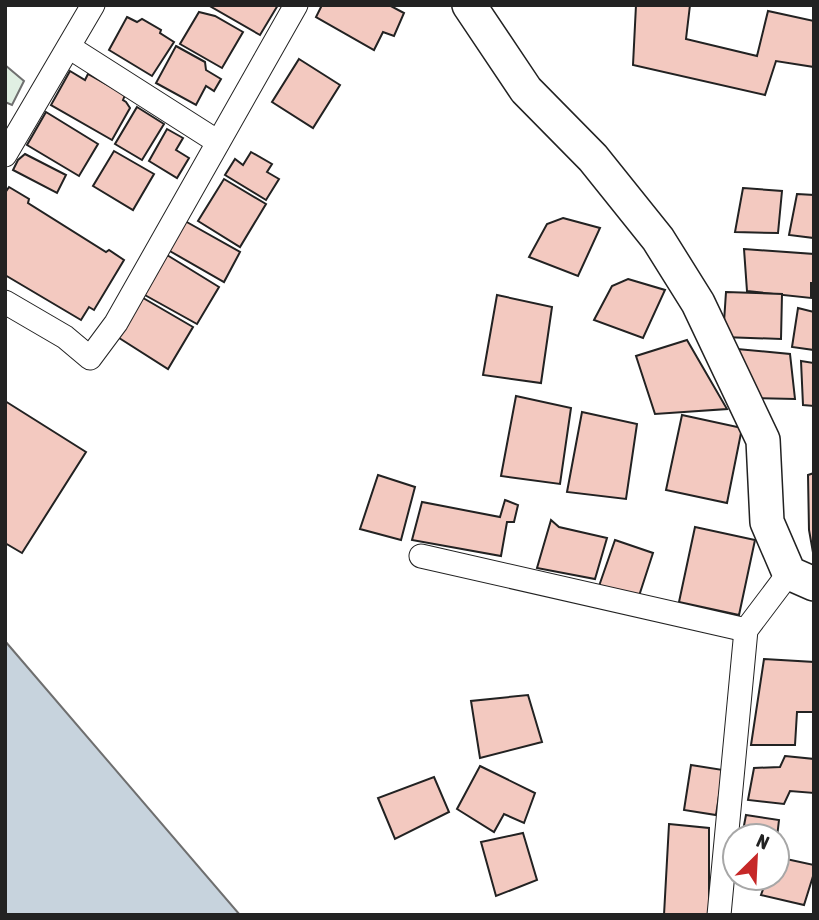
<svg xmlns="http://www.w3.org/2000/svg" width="819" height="920" font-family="'Asap Condensed',sans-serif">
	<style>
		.green { fill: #e0efe3; stroke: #6f6f6f; stroke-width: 2 }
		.water { fill: #c7d3dd; stroke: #6f6f6f; stroke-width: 2 }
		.building { fill: #f3c9c0; stroke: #222; stroke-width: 2 }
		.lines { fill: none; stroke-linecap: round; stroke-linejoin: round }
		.street-casing { stroke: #222; stroke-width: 25 }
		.secondary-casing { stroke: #222; stroke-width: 36 }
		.street { stroke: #fff; stroke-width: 23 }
		.secondary { stroke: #fff; stroke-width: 33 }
	</style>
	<rect width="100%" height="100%" fill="#fff"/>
	<!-- green -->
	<path class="green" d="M 5,65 L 24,81 L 12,105 L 5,102 Z"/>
	<!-- water -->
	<path class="water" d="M 5,641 L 240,915 L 5,915 Z"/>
	<!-- building -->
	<g class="building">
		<path d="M 208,5 L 278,5 L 260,35 Z"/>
		<path d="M 322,5 L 389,5 L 404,13 L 394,36 L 383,32 L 374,50 L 316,17 Z"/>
		<path d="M 636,5 L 690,5 L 686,39 L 757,56 L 768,11 L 814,21 L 814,67 L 776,61 L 765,95 L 633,65 Z"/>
		<path d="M 199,12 L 215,16 L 243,32 L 222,68 L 180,44 Z"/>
		<path d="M 127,17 L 137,22 L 142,19 L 161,30 L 160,33 L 174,42 L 152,76 L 109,50 Z"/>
		<path d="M 176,46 L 205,62 L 206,70 L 221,79 L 214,91 L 206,86 L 196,105 L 156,83 Z"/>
		<path d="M 299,59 L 340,85 L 313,128 L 272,102 Z"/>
		<path d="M 70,71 L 85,80 L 88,74 L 125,95 L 123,100 L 126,102 L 130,108 L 112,140 L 51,105 Z"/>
		<path d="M 137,107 L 164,124 L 142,160 L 115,144 Z"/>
		<path d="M 46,112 L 98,144 L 79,176 L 27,145 Z"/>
		<path d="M 167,129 L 183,138 L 176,150 L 189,158 L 177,178 L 149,161 Z"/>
		<path d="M 114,151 L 154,174 L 133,210 L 93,186 Z"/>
		<path d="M 251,152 L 272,164 L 267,172 L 279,179 L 266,200 L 225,175 L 235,159 L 243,165 Z"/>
		<path d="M 25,154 L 66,175 L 57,193 L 13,170 L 18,160 Z"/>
		<path d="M 224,179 L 266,204 L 240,247 L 198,221 Z"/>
		<path d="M 9,187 L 29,199 L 28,203 L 106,252 L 109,250 L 124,260 L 94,310 L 89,307 L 81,320 L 5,275 L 5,193 Z"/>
		<path d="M 743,188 L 782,191 L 778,233 L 735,232 Z"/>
		<path d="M 797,194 L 814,195 L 814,238 L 789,235 Z"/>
		<path d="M 563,218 L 600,228 L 578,276 L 529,257 L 547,224 Z"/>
		<path d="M 185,221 L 240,252 L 224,282 L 168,250 Z"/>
		<path d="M 744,249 L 814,254 L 814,283 L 811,283 L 811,298 L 747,291 Z"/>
		<path d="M 167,255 L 219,287 L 197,324 L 143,294 Z"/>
		<path d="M 628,279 L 665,290 L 643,338 L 594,320 L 612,286 Z"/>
		<path d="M 726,292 L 782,294 L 781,339 L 723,337 Z"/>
		<path d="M 138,295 L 193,327 L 168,369 L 116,336 Z"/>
		<path d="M 497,295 L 552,307 L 541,383 L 483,375 Z"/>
		<path d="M 798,308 L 814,312 L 814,350 L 792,347 Z"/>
		<path d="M 687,340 L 727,409 L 655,414 L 636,356 Z"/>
		<path d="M 737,349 L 790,354 L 795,399 L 749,398 Z"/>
		<path d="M 801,361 L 814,363 L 814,406 L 803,405 Z"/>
		<path d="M 516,396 L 571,408 L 560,484 L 501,476 Z"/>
		<path d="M 5,401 L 86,452 L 22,553 L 5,543 Z"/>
		<path d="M 582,412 L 637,424 L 626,499 L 567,492 Z"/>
		<path d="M 682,415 L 742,428 L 727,503 L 666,490 Z"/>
		<path d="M 814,473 L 814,558 L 809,530 L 808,475 Z"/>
		<path d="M 378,475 L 415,487 L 401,540 L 360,529 Z"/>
		<path d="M 505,500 L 518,505 L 514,522 L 507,522 L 501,556 L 412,540 L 422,502 L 500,517 Z"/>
		<path d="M 551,520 L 559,527 L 607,538 L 595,579 L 537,568 Z"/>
		<path d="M 695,527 L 755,540 L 739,615 L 679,602 Z"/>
		<path d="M 615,540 L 653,553 L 638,599 L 599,586 Z"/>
		<path d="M 764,659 L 814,662 L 813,712 L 797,712 L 795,745 L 751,745 Z"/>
		<path d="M 528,695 L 542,742 L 480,758 L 471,701 Z"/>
		<path d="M 785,756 L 814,759 L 814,793 L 790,791 L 784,804 L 748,800 L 754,768 L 780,767 Z"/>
		<path d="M 691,765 L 723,770 L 716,815 L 684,810 Z"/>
		<path d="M 480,766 L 535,793 L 524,823 L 504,814 L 494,832 L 457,809 Z"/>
		<path d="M 434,777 L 449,812 L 395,839 L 378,798 Z"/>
		<path d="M 746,815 L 779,820 L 777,837 L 742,836 Z"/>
		<path d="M 669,824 L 709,828 L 709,915 L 664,915 Z"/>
		<path d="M 523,833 L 537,880 L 496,896 L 481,842 Z"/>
		<path d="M 777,857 L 814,865 L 814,873 L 804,905 L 761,895 L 767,878 L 777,878 Z"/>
	</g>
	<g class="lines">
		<!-- street casing -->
		<g class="street-casing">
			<g id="street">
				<path d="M 69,47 L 218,142"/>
				<path d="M 5,155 L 93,5"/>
				<path d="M 5,302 L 65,337 L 90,358 L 116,323 L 296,5"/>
				<path d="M 421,556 L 746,630"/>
				<path d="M 719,915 L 746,630 L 789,573"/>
			</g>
		</g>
		<!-- secondary casing -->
		<g class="secondary-casing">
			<path id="secondary" d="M 469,5 L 526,90 L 593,158 L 658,239 L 698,303 L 763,440 L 767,522 L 789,573 L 814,584"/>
		</g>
		<!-- street -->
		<use href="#street" class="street"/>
		<!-- secondary -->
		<use href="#secondary" class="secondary"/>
	</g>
	<!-- border -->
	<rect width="819" height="920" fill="none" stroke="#222222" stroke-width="14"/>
	<!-- north arrow -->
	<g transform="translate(756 857) rotate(24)"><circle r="33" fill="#ffffff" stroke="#a7a7a7" stroke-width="2"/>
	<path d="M0-5L12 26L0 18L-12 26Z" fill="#c62828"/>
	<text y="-10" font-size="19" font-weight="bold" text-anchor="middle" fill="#222222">N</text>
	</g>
</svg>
